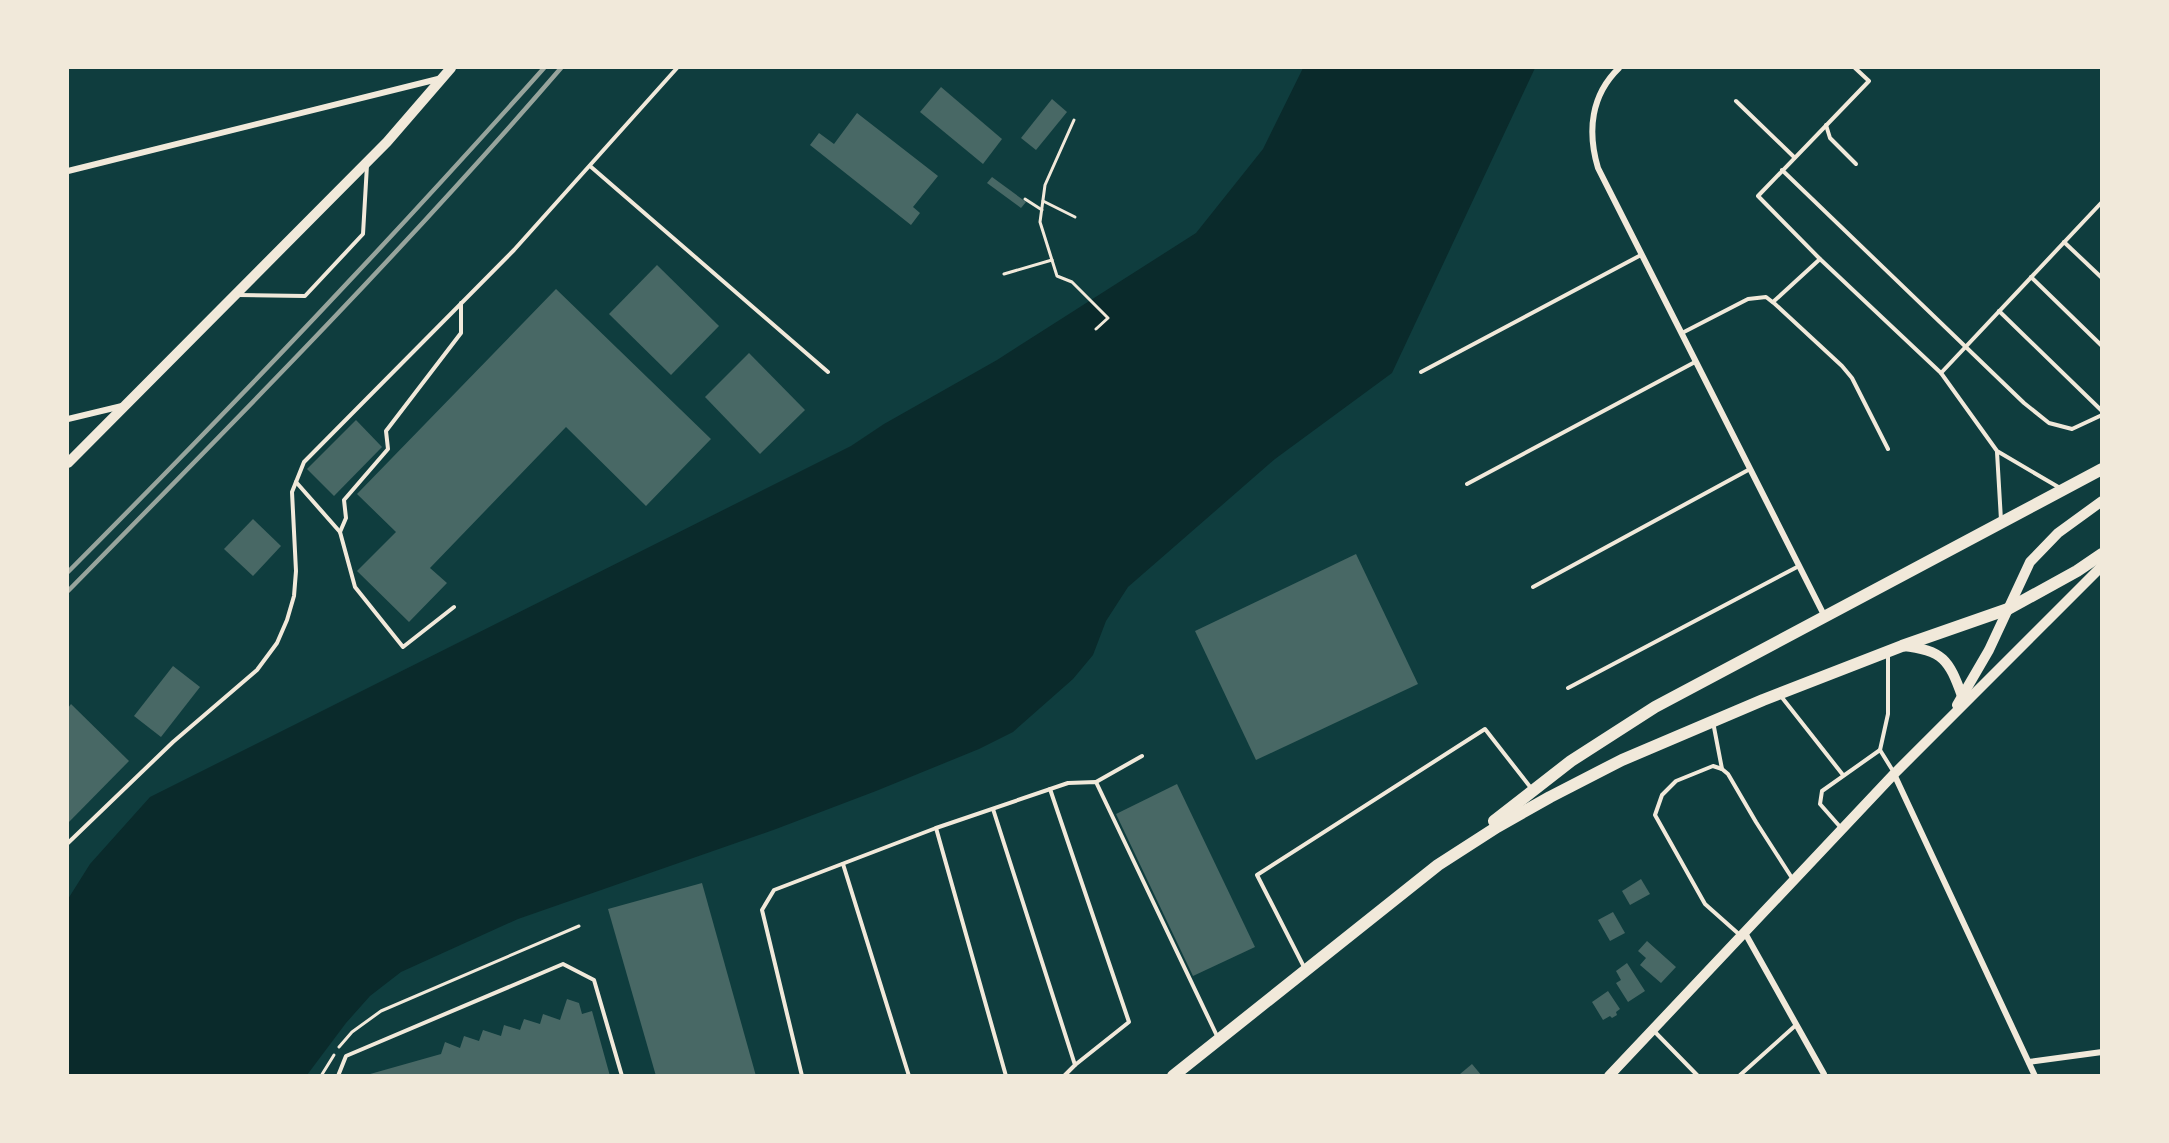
<svg xmlns="http://www.w3.org/2000/svg" width="2169" height="1143" font-family="Commissioner,sans-serif">
	<style>
		.water { fill: #0a2a2b }
		.building { fill: #486865 }
		.lines { fill: none; stroke-linecap: round; stroke-linejoin: round }
		.path { stroke: #f1e9da; stroke-width: 3 }
		.service { stroke: #f1e9da; stroke-width: 4 }
		.minor { stroke: #f1e9da; stroke-width: 6 }
		.secondary { stroke: #f1e9da; stroke-width: 10 }
		.primary { stroke: #f1e9da; stroke-width: 12 }
		.rail { stroke: #97a49c; stroke-width: 4.5 }
	</style>
	<rect width="100%" height="100%" fill="#0f3d3e"/>
	<!-- water -->
	<path class="water" d="M 1303,68 L 1535,68 L 1392,373 L 1275,459 L 1128,587 L 1106,621 L 1093,655 L 1073,679 L 1013,732 L 979,749 L 876,791 L 776,829 L 518,919 L 401,972 L 370,996 L 346,1023 L 307,1075 L 68,1076 L 68,899 L 90,864 L 150,797 L 851,446 L 884,424 L 997,360 L 1196,233 L 1263,149 Z"/>
	<!-- building -->
	<g class="building">
		<path d="M 941,87 L 1002,139 L 983,164 L 920,112 Z"/>
		<path d="M 1052,99 L 1067,112 L 1036,150 L 1021,138 Z"/>
		<path d="M 857,113 L 938,176 L 913,207 L 920,213 L 911,225 L 810,145 L 819,133 L 834,144 Z"/>
		<path d="M 992,177 L 1026,202 L 1021,208 L 987,183 Z"/>
		<path d="M 657,265 L 719,326 L 671,375 L 609,314 Z"/>
		<path d="M 556,289 L 711,439 L 646,506 L 566,427 L 430,568 L 447,583 L 409,622 L 357,571 L 396,532 L 357,494 Z"/>
		<path d="M 749,353 L 805,410 L 760,454 L 705,397 Z"/>
		<path d="M 356,420 L 382,447 L 334,496 L 307,469 Z"/>
		<path d="M 253,519 L 281,546 L 253,576 L 224,549 Z"/>
		<path d="M 1356,554 L 1418,684 L 1256,760 L 1195,631 Z"/>
		<path d="M 173,666 L 200,687 L 161,737 L 134,716 Z"/>
		<path d="M 71,704 L 129,761 L 68,823 L 68,708 Z"/>
		<path d="M 1177,784 L 1255,947 L 1193,976 L 1116,814 Z"/>
		<path d="M 1641,879 L 1650,894 L 1630,905 L 1622,891 Z"/>
		<path d="M 702,883 L 756,1076 L 656,1076 L 608,909 Z"/>
		<path d="M 1613,912 L 1625,933 L 1610,941 L 1598,920 Z"/>
		<path d="M 1647,941 L 1676,967 L 1661,983 L 1640,965 L 1646,958 L 1638,951 Z"/>
		<path d="M 1627,963 L 1645,991 L 1628,1002 L 1616,983 L 1621,980 L 1616,971 Z"/>
		<path d="M 1608,991 L 1620,1009 L 1616,1012 L 1617,1015 L 1612,1018 L 1610,1016 L 1603,1020 L 1592,1002 Z"/>
		<path d="M 567,999 L 579,1003 L 582,1014 L 592,1011 L 610,1076 L 363,1076 L 441,1054 L 445,1042 L 460,1048 L 464,1036 L 479,1041 L 483,1030 L 501,1036 L 504,1025 L 520,1030 L 524,1019 L 540,1024 L 543,1014 L 560,1020 Z"/>
		<path d="M 1472,1064 L 1482,1076 L 1461,1076 L 1460,1074 Z"/>
	</g>
	<g class="lines">
		<!-- path -->
		<g class="path">
			<path d="M 1074,120 L 1045,185 L 1040,222 L 1057,276 L 1072,282 L 1108,318 L 1096,329"/>
			<path d="M 1025,199 L 1042,210"/>
			<path d="M 1043,201 L 1075,217"/>
			<path d="M 1004,274 L 1052,260"/>
			<path d="M 339,1047 L 352,1032 L 381,1011 L 579,926"/>
			<path d="M 321,1076 L 334,1055"/>
		</g>
		<!-- service -->
		<g class="service">
			<path d="M 1855,68 L 1869,81 L 1758,196 L 1820,259 L 1941,373 L 1997,451 L 2060,488"/>
			<path d="M 1736,101 L 1794,157"/>
			<path d="M 1826,125 L 1830,138 L 1856,164"/>
			<path d="M 590,166 L 828,372"/>
			<path d="M 1782,170 L 2024,403 L 2049,423 L 2072,429 L 2102,415"/>
			<path d="M 2064,242 L 2102,278"/>
			<path d="M 2031,277 L 2102,346"/>
			<path d="M 238,295 L 305,296 L 363,234 L 367,165"/>
			<path d="M 1773,302 L 1820,259"/>
			<path d="M 1999,311 L 2102,411"/>
			<path d="M 1682,333 L 1748,299 L 1766,297 L 1775,304 L 1842,366 L 1852,378 L 1888,449"/>
			<path d="M 1421,372 L 1641,255"/>
			<path d="M 1941,373 L 2102,202"/>
			<path d="M 1997,452 L 2001,520"/>
			<path d="M 296,482 L 340,532 L 355,587 L 403,647 L 454,607"/>
			<path d="M 1467,484 L 1695,362"/>
			<path d="M 340,532 L 346,518 L 344,500 L 388,449 L 386,431 L 461,333 L 461,303"/>
			<path d="M 1533,587 L 1750,469"/>
			<path d="M 1568,688 L 1799,566"/>
			<path d="M 1780,695 L 1843,775"/>
			<path d="M 1713,722 L 1722,769"/>
			<path d="M 1880,750 L 1888,714 L 1888,655"/>
			<path d="M 1096,782 L 1142,756"/>
			<path d="M 1050,789 L 1129,1022 L 1075,1065"/>
			<path d="M 993,809 L 1075,1065 L 1064,1076"/>
			<path d="M 936,828 L 1006,1076"/>
			<path d="M 1842,829 L 1820,804 L 1822,791 L 1880,750 L 1893,771"/>
			<path d="M 68,843 L 173,742 L 257,670 L 277,643 L 287,620 L 294,596 L 296,571 L 292,492 L 304,462 L 514,250 L 677,68"/>
			<path d="M 843,864 L 909,1076"/>
			<path d="M 1741,936 L 1705,904 L 1655,815 L 1662,795 L 1676,781 L 1713,766 L 1722,769 L 1728,774 L 1756,822 L 1792,878"/>
			<path d="M 1304,967 L 1257,875 L 1485,729 L 1531,788"/>
			<path d="M 1654,1031 L 1698,1076"/>
			<path d="M 338,1076 L 346,1056 L 563,964 L 594,980 L 622,1076"/>
			<path d="M 802,1076 L 762,910 L 774,890 L 936,828 L 1068,783 L 1096,782 L 1218,1038"/>
			<path d="M 1739,1076 L 1796,1025"/>
		</g>
		<!-- minor -->
		<g class="minor">
			<path d="M 1619,68 C 1591,95 1587,131 1598,168 L 1825,617"/>
			<path d="M 68,171 L 442,78"/>
			<path d="M 68,419 L 122,406"/>
			<path d="M 1894,774 L 2035,1076"/>
			<path d="M 1745,933 L 1824,1074"/>
			<path d="M 2029,1062 L 2102,1052"/>
		</g>
		<!-- secondary -->
		<g class="secondary">
			<path d="M 68,463 L 387,142 L 451,68"/>
			<path d="M 1903,646 C 1943,650 1949,660 1962,696"/>
			<path d="M 1957,705 L 1989,650 L 2030,562 L 2058,533 L 2102,501"/>
			<path d="M 1609,1076 L 1894,774 L 2102,566"/>
		</g>
		<!-- primary -->
		<g class="primary">
			<path d="M 1494,821 L 1571,761 L 1655,707 L 2102,469"/>
			<path d="M 1173,1076 L 1438,865 L 1497,827 L 1550,797 L 1622,760 L 1763,700 L 1902,646 L 2008,609 L 2077,571 L 2102,554"/>
		</g>
		<!-- rail -->
		<g class="rail">
			<path d="M 68,572 C 231,408 390,241 544,68"/>
			<path d="M 68,591 C 236,420 405,249 561,68"/>
		</g>
	</g>
	<!-- border -->
	<rect width="2169" height="1143" fill="none" stroke="#f1e9da" stroke-width="138"/>
</svg>
